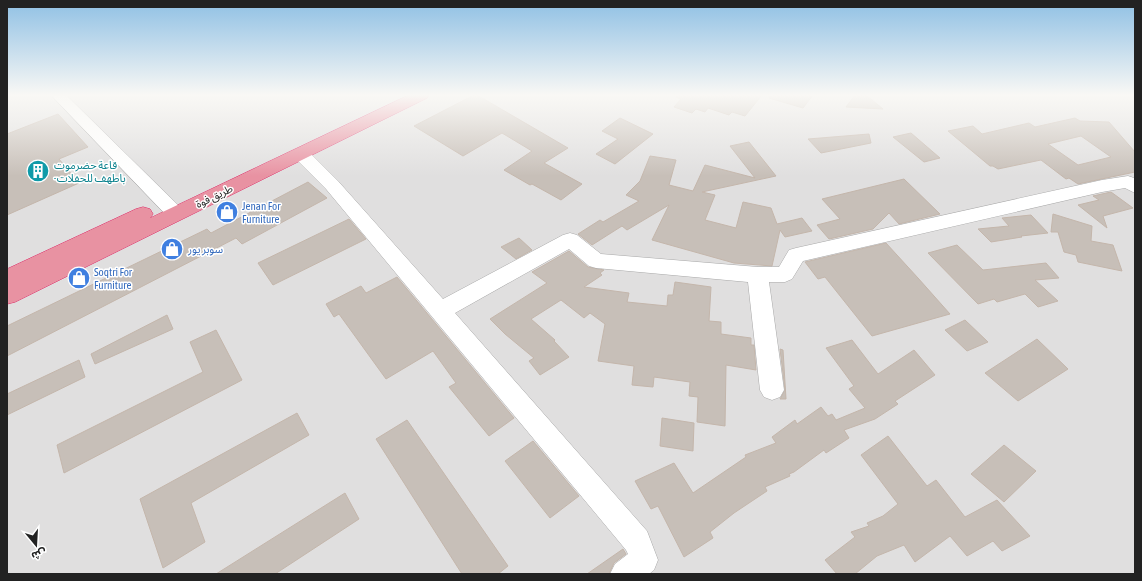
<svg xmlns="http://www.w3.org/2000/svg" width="1142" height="581" font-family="'Asap Condensed','Noto Sans Arabic',sans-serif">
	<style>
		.residential { fill: #e0dfdf }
		.building { fill: #c7bfb8; stroke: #c4b6ab; fill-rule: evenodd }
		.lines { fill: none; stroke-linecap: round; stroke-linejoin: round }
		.minor-casing { stroke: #a9a9a9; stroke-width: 1 }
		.highway-casing { stroke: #dc2a67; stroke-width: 1 }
		.minor { fill: #fff; fill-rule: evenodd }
		.highway { fill: #e892a2; fill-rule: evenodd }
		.labels { text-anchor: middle; stroke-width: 3; stroke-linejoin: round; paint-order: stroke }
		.culture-label { font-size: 11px; fill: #0d838f; stroke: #fff; text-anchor: start }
		.street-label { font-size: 11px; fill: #222; stroke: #fff }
		.shop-label { font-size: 11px; fill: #366cbe; stroke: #fff; text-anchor: start }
	</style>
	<rect width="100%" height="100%" fill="#f2efe9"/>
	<!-- residential -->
	<rect class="residential" x="7" y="95" width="1128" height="479"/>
	<!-- building -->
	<g class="building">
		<path d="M 474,95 L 477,95 L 568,148 L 544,163 L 582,184 L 561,200 L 532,184 L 530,185 L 504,170 L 532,151 L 502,133 L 463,156 L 414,126 Z"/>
		<path d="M 677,95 L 762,95 L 745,116 L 732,112 L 729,115 L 708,108 L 705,112 L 696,109 L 692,113 L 674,107 L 681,99 L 676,97 Z"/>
		<path d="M 770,95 L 813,95 L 803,108 L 769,98 Z"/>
		<path d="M 855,95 L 866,95 L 883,109 L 846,107 Z"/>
		<path d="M 58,114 L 88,147 L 59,159 L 79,183 L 7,215 L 7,134 Z"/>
		<path d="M 620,118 L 653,134 L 615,164 L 596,154 L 618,139 L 602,131 Z"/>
		<path d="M 1075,118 L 1080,121 L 1109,122 L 1135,152 L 1135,172 L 1078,184 L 1069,178 L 1066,179 L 1041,160 L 998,169 L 993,166 L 990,166 L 948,131 L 973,126 L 982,134 L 1029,123 L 1035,127 ZM 1081,136 L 1111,157 L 1078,165 L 1048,144 Z"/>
		<path d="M 911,133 L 940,158 L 924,162 L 893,137 Z"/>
		<path d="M 869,134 L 871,143 L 821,153 L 808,139 Z"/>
		<path d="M 749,142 L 776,176 L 702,192 L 715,195 L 705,220 L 736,228 L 743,202 L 771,208 L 777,224 L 802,218 L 812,231 L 785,237 L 780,230 L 772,266 L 734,263 L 652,240 L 669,205 L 627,230 L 622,226 L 592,245 L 578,234 L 600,220 L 603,222 L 639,201 L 626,195 L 640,181 L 650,156 L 676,160 L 669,185 L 693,191 L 705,165 L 755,178 L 730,146 Z"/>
		<path d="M 904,179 L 940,214 L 899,224 L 889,213 L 873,229 L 829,239 L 817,225 L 840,219 L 822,199 Z"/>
		<path d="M 308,182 L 327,198 L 242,244 L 236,238 L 7,356 L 7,326 L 207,229 L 211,233 Z"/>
		<path d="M 1111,192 L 1133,208 L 1103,216 L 1107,228 L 1078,205 L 1099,200 L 1093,196 Z"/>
		<path d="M 1053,214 L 1092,226 L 1091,241 L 1113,245 L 1122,271 L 1078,262 L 1076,255 L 1064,252 L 1058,232 L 1051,232 Z"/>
		<path d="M 1031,215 L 1048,233 L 1021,236 L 1022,237 L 991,242 L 978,229 L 1009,226 L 1002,218 Z"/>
		<path d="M 349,219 L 366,239 L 273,285 L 258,263 Z"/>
		<path d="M 519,238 L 532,250 L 516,259 L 501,247 Z"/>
		<path d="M 886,243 L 918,278 L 950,314 L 872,336 L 825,277 L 818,279 L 805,262 Z"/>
		<path d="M 957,245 L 983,270 L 1046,263 L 1059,278 L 1035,280 L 1058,301 L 1038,307 L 1025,294 L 997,302 L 994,299 L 978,304 L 928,253 Z"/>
		<path d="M 569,251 L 588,267 L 604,270 L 600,273 L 602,275 L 584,287 L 629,293 L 627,302 L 667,306 L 668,295 L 673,295 L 675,282 L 711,287 L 709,321 L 721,322 L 721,334 L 751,338 L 751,345 L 754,345 L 756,370 L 726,365 L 725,426 L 697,422 L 698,397 L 689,396 L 690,382 L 654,377 L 653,387 L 632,385 L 634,366 L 598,361 L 605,324 L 590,313 L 584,318 L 561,300 L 531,319 L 555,340 L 554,341 L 569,357 L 540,375 L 529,361 L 534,358 L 505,334 L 490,319 L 547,283 L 532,272 Z"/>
		<path d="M 397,277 L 514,418 L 489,436 L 449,387 L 456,383 L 433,351 L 386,379 L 339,314 L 334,317 L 326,304 L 361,286 L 366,293 Z"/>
		<path d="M 167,315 L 173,329 L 95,364 L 91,354 Z"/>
		<path d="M 965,320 L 988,342 L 967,351 L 945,330 Z"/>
		<path d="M 216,330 L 242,380 L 64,473 L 57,445 L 203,372 L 190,342 Z"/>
		<path d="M 1037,339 L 1068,369 L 1018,401 L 985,373 Z"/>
		<path d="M 852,340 L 878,374 L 914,350 L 935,375 L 895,401 L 898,404 L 875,419 L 844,430 L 849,438 L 826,453 L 824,450 L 794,472 L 789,474 L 790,476 L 765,487 L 767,491 L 734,513 L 710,532 L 713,538 L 684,557 L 658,506 L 651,509 L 635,481 L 674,463 L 693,493 L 746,457 L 745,455 L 776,443 L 772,437 L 795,420 L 797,424 L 821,407 L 828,416 L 832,414 L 836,420 L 865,408 L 849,389 L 854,386 L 826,348 Z"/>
		<path d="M 780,349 L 783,350 L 786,399 L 780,399 L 785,390 Z"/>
		<path d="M 79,360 L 85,377 L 7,415 L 7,394 Z"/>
		<path d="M 297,413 L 309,435 L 191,503 L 205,542 L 163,568 L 140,499 Z"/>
		<path d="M 662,418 L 694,423 L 693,451 L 660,446 Z"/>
		<path d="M 407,420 L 508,566 L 498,574 L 462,574 L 376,439 Z"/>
		<path d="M 888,436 L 927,486 L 936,480 L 965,517 L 997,500 L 1030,536 L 1002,551 L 993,541 L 967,556 L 950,536 L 915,562 L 904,545 L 877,556 L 855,574 L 837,574 L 825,560 L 855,537 L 851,532 L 869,526 L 867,523 L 883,516 L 898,504 L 861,455 Z"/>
		<path d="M 533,441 L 579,496 L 550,518 L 505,461 Z"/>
		<path d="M 1004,445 L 1036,471 L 1004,502 L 971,474 Z"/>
		<path d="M 345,493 L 359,519 L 275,574 L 216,574 Z"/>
		<path d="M 623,549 L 626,554 L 614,563 L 609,574 L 587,574 Z"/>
	</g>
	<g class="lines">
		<!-- minor casing -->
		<g class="minor-casing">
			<g id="minor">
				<path d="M 51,95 L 66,95 L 183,210 L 185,214 L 183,218 L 176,220 L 169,218 Z"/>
				<path d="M 301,149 L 307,150 L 338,181 L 443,299 L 563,235 L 570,233 L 577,235 L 601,254 L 758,267 L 779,267 L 789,250 L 796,248 L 1102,180 L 1128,176 L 1134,178 L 1135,193 L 1125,188 L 1102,192 L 803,261 L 792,279 L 785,282 L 769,282 L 784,390 L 780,397 L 772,400 L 764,397 L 760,390 L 748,282 L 596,268 L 589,266 L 569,249 L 455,313 L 647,531 L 658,560 L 654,570 L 649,574 L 610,574 L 615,564 L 628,554 L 626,550 L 326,189 L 295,158 L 292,154 L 295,150 Z"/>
			</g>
		</g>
		<!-- highway casing -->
		<g class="highway-casing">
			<path id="highway" d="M 409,95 L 429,95 L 427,98 L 15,302 L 7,304 L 7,286 L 9,285 L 7,286 L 7,269 L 136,209 L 143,207 L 150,209 L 153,214 L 150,218 Z"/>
		</g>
		<!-- minor -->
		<use href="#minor" class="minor"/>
		<!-- highway -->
		<use href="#highway" class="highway"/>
	</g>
	<!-- sky -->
	<linearGradient id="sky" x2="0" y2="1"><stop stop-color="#8fc0e4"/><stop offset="0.54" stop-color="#f9f8f5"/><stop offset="1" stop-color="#f9f8f5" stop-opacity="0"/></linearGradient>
	<rect width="1142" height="176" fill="url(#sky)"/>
	<!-- icons -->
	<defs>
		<g id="building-disc" transform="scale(1.15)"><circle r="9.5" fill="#0f9aa8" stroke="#fff"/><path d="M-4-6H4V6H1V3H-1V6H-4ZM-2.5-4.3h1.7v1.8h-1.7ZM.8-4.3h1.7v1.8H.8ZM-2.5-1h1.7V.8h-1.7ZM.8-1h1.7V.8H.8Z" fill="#fff"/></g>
		<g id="shop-disc" transform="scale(1.15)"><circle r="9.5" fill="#3f7fe0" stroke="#fff"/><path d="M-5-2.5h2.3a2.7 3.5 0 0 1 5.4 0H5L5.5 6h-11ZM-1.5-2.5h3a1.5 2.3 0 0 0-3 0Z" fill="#fff"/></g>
	</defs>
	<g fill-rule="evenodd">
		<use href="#building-disc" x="38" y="171"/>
		<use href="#shop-disc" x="227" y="212"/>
		<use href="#shop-disc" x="172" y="249"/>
		<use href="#shop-disc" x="79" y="278"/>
	</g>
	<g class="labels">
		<!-- culture labels -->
		<g class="culture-label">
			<text x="54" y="169">قاعة حضرموت<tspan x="54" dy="13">-باطهف للحفلات</tspan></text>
		</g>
		<!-- street labels -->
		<g class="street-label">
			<text transform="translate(214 196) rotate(-26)" y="4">طريق فوة</text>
		</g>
		<!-- shop labels -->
		<g class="shop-label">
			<text x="242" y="210">Jenan For<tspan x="242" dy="13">Furniture</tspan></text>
			<text x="188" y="253">سوبر يور</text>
			<text x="94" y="276">Soqtri For<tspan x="94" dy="13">Furniture</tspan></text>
		</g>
	</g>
	<!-- border -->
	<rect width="1142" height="581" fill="none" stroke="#222222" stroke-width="16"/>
	<!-- north arrow -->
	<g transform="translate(36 545) rotate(162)" stroke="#ffffff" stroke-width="3" paint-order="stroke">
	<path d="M0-3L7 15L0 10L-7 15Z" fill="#222222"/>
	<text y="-6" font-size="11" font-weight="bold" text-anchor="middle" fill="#222222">ش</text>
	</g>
</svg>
